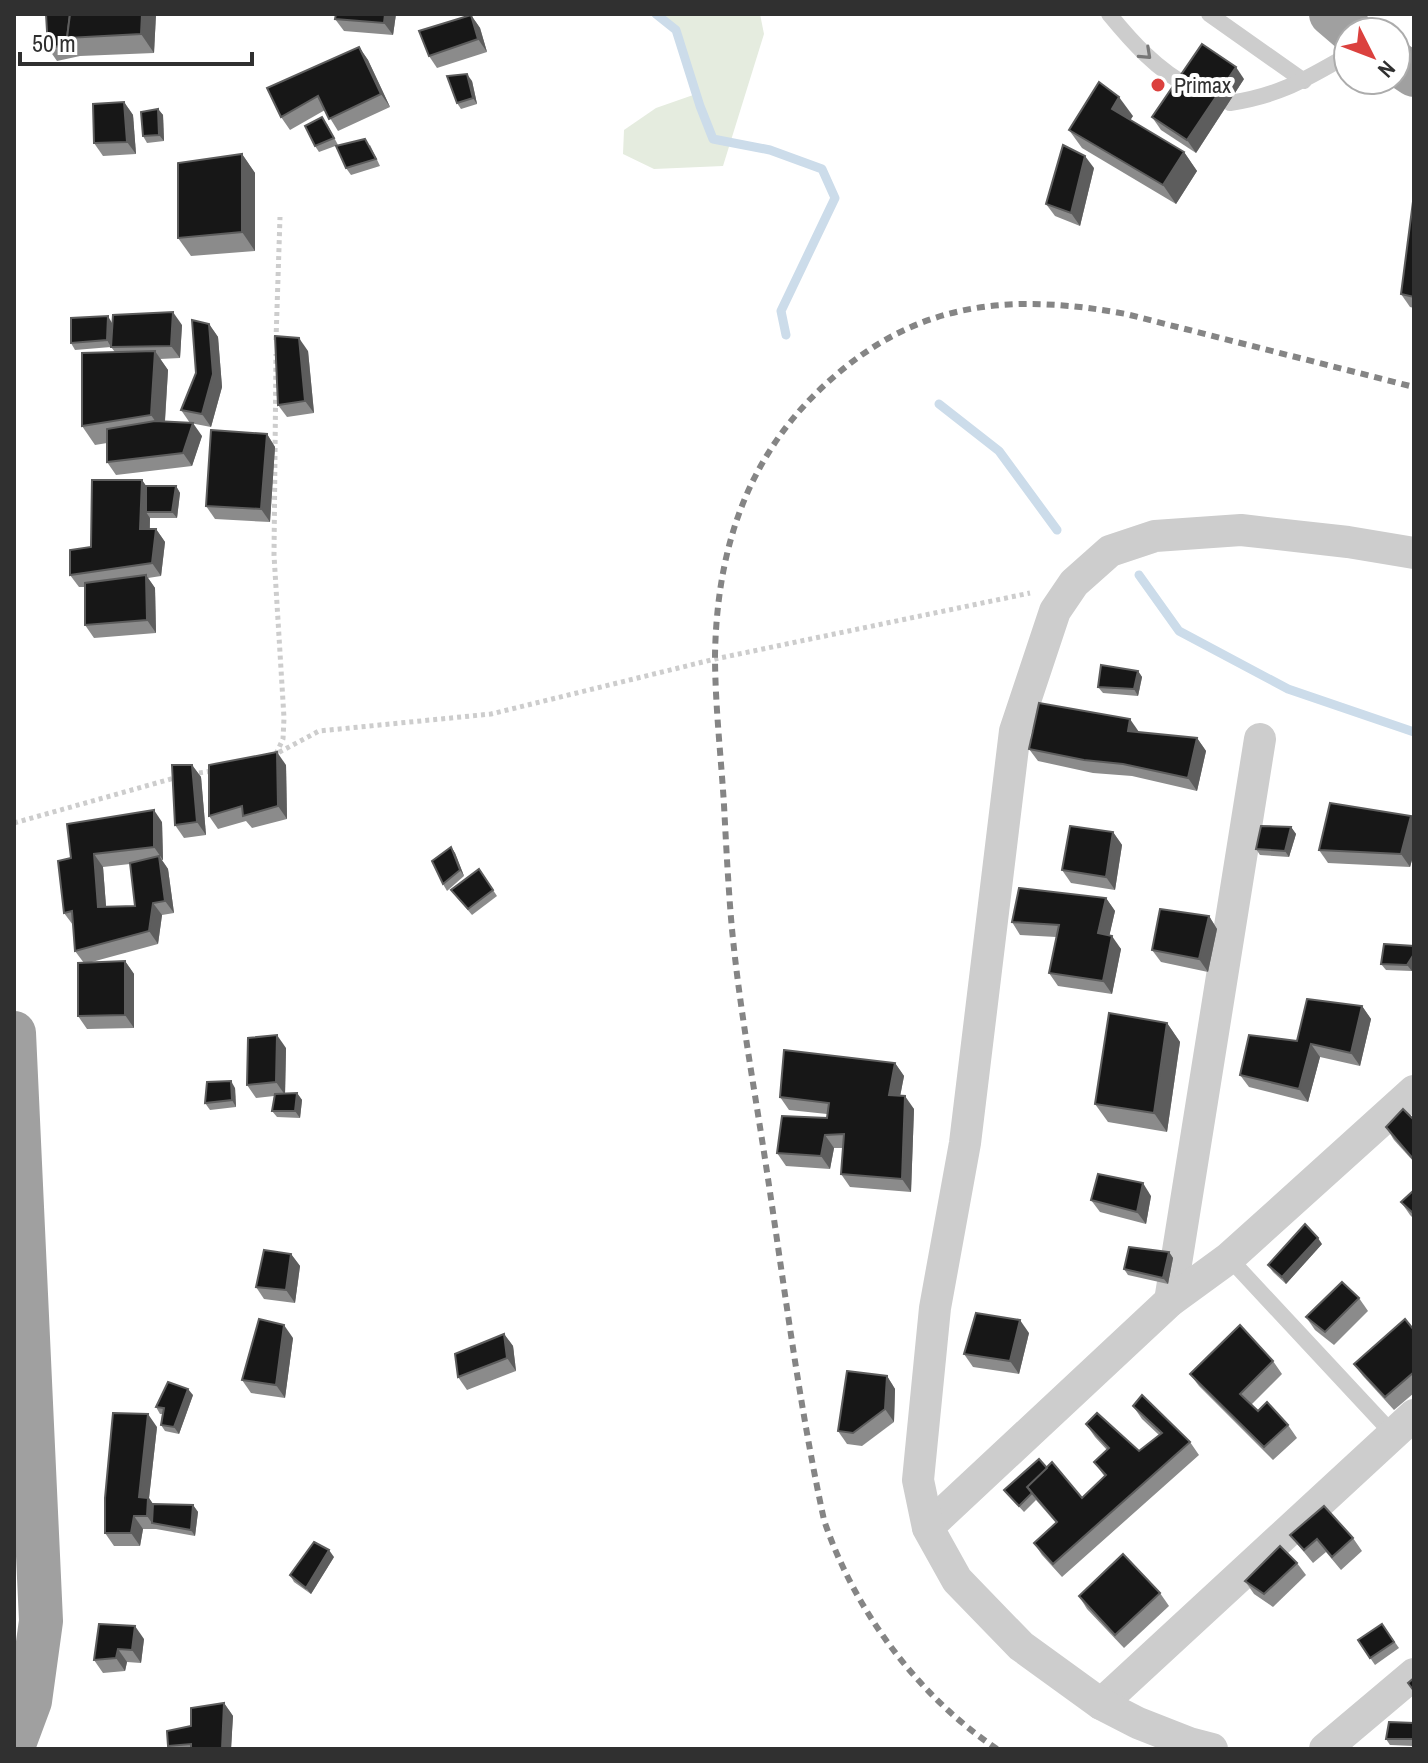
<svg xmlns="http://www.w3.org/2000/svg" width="1428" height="1763" font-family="'Archivo Narrow',sans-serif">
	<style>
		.green { fill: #e5ecdf }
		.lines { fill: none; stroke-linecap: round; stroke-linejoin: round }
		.stream { stroke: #ccdcea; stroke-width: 9 }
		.path { stroke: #cdcdcd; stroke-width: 5; stroke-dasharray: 4 4; stroke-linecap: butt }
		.service { stroke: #cdcdcd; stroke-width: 16 }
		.minor { stroke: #cdcdcd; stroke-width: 32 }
		.trunk { stroke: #a0a0a0; stroke-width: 44 }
		.rail { stroke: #858585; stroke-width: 6; stroke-dasharray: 8 6; stroke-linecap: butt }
		.wall { fill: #8b8b8b; fill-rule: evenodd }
		.shaded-wall { fill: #5d5d5d }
		.building { fill: #171717; stroke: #5d5d5d; stroke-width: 2 }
		.oneway { stroke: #777 }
		.poi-dot { fill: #db413e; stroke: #fff; stroke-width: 3 }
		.labels { text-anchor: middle; stroke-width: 8; stroke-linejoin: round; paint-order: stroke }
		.poi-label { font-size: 22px; fill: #303030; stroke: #fff; text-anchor: start }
	</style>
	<rect width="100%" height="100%" fill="#fff"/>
	<!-- green -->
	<path class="green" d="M 656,14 L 760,14 L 764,34 L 723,166 L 654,169 L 623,154 L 624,130 L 656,108 L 696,94 L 676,31 Z"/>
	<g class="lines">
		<!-- stream -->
		<g class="stream">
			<path d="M 656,14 L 676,30 L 700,106 L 713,139 L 770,150 L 822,169 L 835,198 L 781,311 L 786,335"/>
			<path d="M 939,404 L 999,451 L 1057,530"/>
			<path d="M 1139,575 L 1179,631 L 1288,689 L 1414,732"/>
		</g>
		<!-- path -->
		<g class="path">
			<path d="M 276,340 L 280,217"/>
			<path d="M 276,754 L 283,739 L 284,718 L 274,555 L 276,354"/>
			<path d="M 272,756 L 319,731 L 491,714 L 715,659 L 1030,593"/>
			<path d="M 191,774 L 213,771"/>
			<path d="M 14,823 L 178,777"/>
		</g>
		<!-- service -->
		<g class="service">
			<path d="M 1109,14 C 1132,42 1157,70 1190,87"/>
			<path d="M 1209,14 L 1304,81"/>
			<path d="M 1230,103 C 1281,95 1304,80 1348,55"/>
			<path d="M 1229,1258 L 1393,1434"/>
		</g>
		<!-- minor -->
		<g class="minor">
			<path d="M 1170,1301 L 1260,739"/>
			<path d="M 928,1527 L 1170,1301 L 1229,1258 L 1414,1091"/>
			<path d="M 1101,1704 L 1414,1415"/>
			<path d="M 1212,1749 L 1189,1743 L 1138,1723 L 1101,1704 L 1021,1646 L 957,1580 L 928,1528 L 918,1480 L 935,1308 L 965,1143 L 1015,731 L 1055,611 L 1074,583 L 1110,551 L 1155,536 L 1241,530 L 1348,542 L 1414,553"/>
			<path d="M 1325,1749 L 1414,1674"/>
		</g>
		<!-- trunk -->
		<g class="trunk">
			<path d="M 1331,14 L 1352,32"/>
			<path d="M 1396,63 L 1414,75"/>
			<path d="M 14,1033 L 41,1621 L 30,1701 L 14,1744"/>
		</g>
		<!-- rail -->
		<path class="rail" d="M 997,1749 C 918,1696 854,1610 824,1520 C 796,1391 781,1258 760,1127 C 749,1057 737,988 731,918 C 728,881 726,843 724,805 C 721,756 715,705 715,655 C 717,544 750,448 836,375 C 924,299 1017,294 1126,314 L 1414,387"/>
	</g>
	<!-- wall -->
	<g class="wall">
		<path d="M 46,14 L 156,14 L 154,53 L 80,56 L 57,61 L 48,48 Z"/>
		<path d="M 336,14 L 396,14 L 393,35 L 344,31 L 335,19 Z"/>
		<path d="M 471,15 L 480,28 L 487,52 L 437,68 L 429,56 Z"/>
		<path d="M 359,47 L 368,60 L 390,107 L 338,131 L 325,110 L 290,130 L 281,117 Z"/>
		<path d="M 1244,79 L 1196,153 L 1161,130 L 1152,117 Z"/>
		<path d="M 472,81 L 477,104 L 461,109 L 457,103 Z"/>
		<path d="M 124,102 L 133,115 L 136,154 L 103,156 L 94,143 Z"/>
		<path d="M 158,109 L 163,115 L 164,141 L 147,143 L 143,136 Z"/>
		<path d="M 1133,116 L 1130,120 L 1184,152 L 1197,171 L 1176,204 L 1082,148 L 1069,130 Z"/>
		<path d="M 327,124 L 338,145 L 319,152 L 315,146 Z"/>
		<path d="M 370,145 L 380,166 L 351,175 L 346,168 Z"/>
		<path d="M 242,154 L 255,173 L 255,251 L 191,256 L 178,238 Z"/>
		<path d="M 1094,168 L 1080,226 L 1055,216 L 1046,204 Z"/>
		<path d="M 1414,194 L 1414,308 L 1410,307 L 1401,294 Z"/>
		<path d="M 112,323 L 111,347 L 75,350 L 71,343 Z"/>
		<path d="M 209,324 L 218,337 L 222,387 L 211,427 L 190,423 L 181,410 L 196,373 Z"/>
		<path d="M 182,325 L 180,358 L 160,359 L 168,370 L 165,422 L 202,436 L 192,466 L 116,475 L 107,462 L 107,443 L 95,445 L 82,426 L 115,352 L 111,347 Z"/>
		<path d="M 308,351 L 314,413 L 287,417 L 278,405 Z"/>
		<path d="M 267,434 L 275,447 L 270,522 L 215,519 L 206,506 Z"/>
		<path d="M 142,480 L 146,486 L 176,486 L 180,493 L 177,518 L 150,518 L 150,529 L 156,529 L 165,542 L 161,576 L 148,578 L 155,588 L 156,633 L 94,638 L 85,625 L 85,587 L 79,587 L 70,575 Z"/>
		<path d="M 1138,671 L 1142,677 L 1138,696 L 1103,693 L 1098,687 Z"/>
		<path d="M 1139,732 L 1197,738 L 1206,751 L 1197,791 L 1132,776 L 1093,773 L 1038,761 L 1029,749 Z"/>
		<path d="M 192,765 L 201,777 L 206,835 L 184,838 L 175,825 Z"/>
		<path d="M 286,765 L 287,819 L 252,828 L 246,821 L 218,829 L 209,816 Z"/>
		<path d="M 1411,816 L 1414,819 L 1414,853 L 1410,867 L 1328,863 L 1319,850 Z"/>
		<path d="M 162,822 L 163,860 L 162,860 L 168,869 L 174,913 L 162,915 L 158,944 L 88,963 L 125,961 L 134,974 L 134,1028 L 87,1029 L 78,1016 L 84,963 L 75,951 L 73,925 L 64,913 L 71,858 ZM 130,864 L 135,906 L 106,906 L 103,867 Z"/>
		<path d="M 1291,827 L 1296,834 L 1289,857 L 1260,855 L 1256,849 Z"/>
		<path d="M 1113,832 L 1122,845 L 1115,890 L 1071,883 L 1062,870 Z"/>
		<path d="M 451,847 L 455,853 L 464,876 L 447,891 L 443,884 Z"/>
		<path d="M 479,869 L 497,896 L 472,915 L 451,890 Z"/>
		<path d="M 1106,898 L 1115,911 L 1109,936 L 1121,949 L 1112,994 L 1058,986 L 1049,973 L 1056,937 L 1020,935 L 1012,922 Z"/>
		<path d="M 1209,916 L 1217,929 L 1208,972 L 1161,962 L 1152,950 Z"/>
		<path d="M 1414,946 L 1414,968 L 1412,971 L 1386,970 L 1381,964 Z"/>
		<path d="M 1362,1006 L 1371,1019 L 1360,1066 L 1320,1057 L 1308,1102 L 1249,1087 L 1240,1075 L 1297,1041 Z"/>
		<path d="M 1167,1023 L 1180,1042 L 1167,1132 L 1108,1122 L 1095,1104 Z"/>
		<path d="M 286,1048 L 285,1094 L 297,1093 L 302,1100 L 300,1118 L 277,1117 L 272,1111 L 274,1096 L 256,1098 L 247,1085 Z"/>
		<path d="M 895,1063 L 904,1076 L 900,1096 L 914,1109 L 911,1192 L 850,1187 L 841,1174 L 843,1148 L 834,1148 L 830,1169 L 786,1166 L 777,1153 L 827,1118 L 827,1114 L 789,1110 L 780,1097 Z"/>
		<path d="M 235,1088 L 236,1107 L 210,1110 L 205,1103 Z"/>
		<path d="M 1414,1120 L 1414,1162 L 1394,1140 L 1386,1127 Z"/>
		<path d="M 1414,1190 L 1414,1219 L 1410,1215 L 1401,1202 Z"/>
		<path d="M 1151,1196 L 1146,1224 L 1100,1212 L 1091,1200 Z"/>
		<path d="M 1322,1244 L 1286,1284 L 1273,1272 L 1268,1265 Z"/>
		<path d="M 1169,1252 L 1173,1258 L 1168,1284 L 1128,1275 L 1124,1269 Z"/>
		<path d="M 291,1254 L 300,1266 L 295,1303 L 264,1299 L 256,1287 Z"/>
		<path d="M 1359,1298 L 1368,1311 L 1334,1345 L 1315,1330 L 1306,1317 Z"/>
		<path d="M 1414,1330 L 1414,1393 L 1394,1410 L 1363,1376 L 1354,1364 Z"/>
		<path d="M 1029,1333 L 1019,1374 L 973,1367 L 964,1354 Z"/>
		<path d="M 504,1334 L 513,1346 L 516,1371 L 467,1390 L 458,1377 Z"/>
		<path d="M 293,1338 L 285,1398 L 251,1393 L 242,1380 Z"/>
		<path d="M 1273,1361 L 1282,1374 L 1251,1405 L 1258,1411 L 1288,1425 L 1297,1438 L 1273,1460 L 1199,1386 L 1190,1374 Z"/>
		<path d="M 887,1376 L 895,1389 L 894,1422 L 862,1446 L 847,1444 L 838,1431 Z"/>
		<path d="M 193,1395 L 179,1434 L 165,1431 L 161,1425 L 162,1414 L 160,1414 L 156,1407 Z"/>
		<path d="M 1133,1406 L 1190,1442 L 1199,1455 L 1062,1577 L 1042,1555 L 1034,1543 L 1056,1523 L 1036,1500 L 1024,1512 L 1004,1490 L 1047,1468 L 1082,1498 L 1105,1477 L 1094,1462 L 1107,1450 L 1095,1437 L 1086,1424 L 1139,1451 L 1159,1435 L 1142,1419 Z"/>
		<path d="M 157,1427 L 149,1498 L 153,1504 L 193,1505 L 198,1512 L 195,1536 L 156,1529 L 143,1529 L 140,1546 L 114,1546 L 105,1533 Z"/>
		<path d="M 1290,1535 L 1353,1538 L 1362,1551 L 1341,1570 L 1326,1552 L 1313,1563 Z"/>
		<path d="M 334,1557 L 311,1594 L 294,1582 L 290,1575 Z"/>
		<path d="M 1297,1563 L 1306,1575 L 1273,1607 L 1254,1594 L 1245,1581 Z"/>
		<path d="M 1160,1593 L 1169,1606 L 1124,1648 L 1087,1609 L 1079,1596 Z"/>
		<path d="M 1382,1624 L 1399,1648 L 1375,1665 L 1358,1640 Z"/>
		<path d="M 144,1639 L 141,1663 L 127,1662 L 125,1671 L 103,1673 L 94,1660 Z"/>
		<path d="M 224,1703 L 233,1716 L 231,1749 L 169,1749 L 168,1746 L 191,1726 Z"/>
		<path d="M 1414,1723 L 1414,1746 L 1390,1745 L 1386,1739 Z"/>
	</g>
	<!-- shaded-wall -->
	<g class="shaded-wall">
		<path d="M 142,14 L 156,14 L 154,53 L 141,34 Z"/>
		<path d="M 385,14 L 396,14 L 393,35 L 384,23 Z"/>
		<path d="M 471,15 L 480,28 L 487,52 L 478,39 Z"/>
		<path d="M 359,47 L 368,60 L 390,107 L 381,94 Z"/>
		<path d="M 1236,67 L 1244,79 L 1196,153 L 1187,140 Z"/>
		<path d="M 467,74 L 472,81 L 477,104 L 473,98 Z"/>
		<path d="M 1119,97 L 1133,116 L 1125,128 L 1112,109 Z"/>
		<path d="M 124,102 L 133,115 L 136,154 L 127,142 Z"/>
		<path d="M 158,109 L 163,115 L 164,141 L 159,135 Z"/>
		<path d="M 1184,152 L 1197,171 L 1176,204 L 1163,185 Z"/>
		<path d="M 242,154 L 255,173 L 255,251 L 242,232 Z"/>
		<path d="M 1085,156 L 1094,168 L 1080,226 L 1071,213 Z"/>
		<path d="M 173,312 L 182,325 L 180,358 L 171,346 Z"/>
		<path d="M 108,316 L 112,323 L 111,347 L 107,340 Z"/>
		<path d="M 209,324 L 218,337 L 222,387 L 211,427 L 202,414 Z"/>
		<path d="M 299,338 L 308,351 L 314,413 L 305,401 Z"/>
		<path d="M 155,351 L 168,370 L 164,434 L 151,415 Z"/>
		<path d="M 193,423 L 202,436 L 192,466 L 183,453 Z"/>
		<path d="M 267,434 L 275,447 L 270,522 L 261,509 Z"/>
		<path d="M 142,480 L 151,493 L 146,512 L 150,518 L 149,542 L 140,529 Z"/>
		<path d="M 176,486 L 180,493 L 177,518 L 172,512 Z"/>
		<path d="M 156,529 L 165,542 L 161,576 L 152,563 Z"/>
		<path d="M 146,575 L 155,588 L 156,633 L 147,620 Z"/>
		<path d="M 1138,671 L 1142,677 L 1138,696 L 1134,689 Z"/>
		<path d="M 1130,719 L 1139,732 L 1128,731 Z"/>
		<path d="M 1197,738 L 1206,751 L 1197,791 L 1188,778 Z"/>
		<path d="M 277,752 L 286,765 L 287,819 L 278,806 Z"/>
		<path d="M 192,765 L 201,777 L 206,835 L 197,822 Z"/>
		<path d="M 154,810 L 162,822 L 163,860 L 154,847 Z"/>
		<path d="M 1411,816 L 1414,819 L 1414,853 L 1410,867 L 1401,854 Z"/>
		<path d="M 1291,827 L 1296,834 L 1289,857 L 1285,851 Z"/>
		<path d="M 1113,832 L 1122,845 L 1115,890 L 1106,877 Z"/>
		<path d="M 451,847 L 455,853 L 464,876 L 460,870 Z"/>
		<path d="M 94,854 L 103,867 L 107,919 L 98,907 Z"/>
		<path d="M 159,856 L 168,869 L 174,913 L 165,901 Z"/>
		<path d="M 1106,898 L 1115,911 L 1107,946 L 1098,933 Z"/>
		<path d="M 153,903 L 162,915 L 158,944 L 149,931 Z"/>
		<path d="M 1209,916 L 1217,929 L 1208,972 L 1199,959 Z"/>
		<path d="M 1112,936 L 1121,949 L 1112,994 L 1103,981 Z"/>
		<path d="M 1414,954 L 1414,968 L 1412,971 L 1407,965 Z"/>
		<path d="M 125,961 L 134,974 L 134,1028 L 125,1015 Z"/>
		<path d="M 1362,1006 L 1371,1019 L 1360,1066 L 1351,1053 Z"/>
		<path d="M 1167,1023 L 1180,1042 L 1167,1132 L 1154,1113 Z"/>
		<path d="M 277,1035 L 286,1048 L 285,1095 L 276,1082 Z"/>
		<path d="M 1311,1044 L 1320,1057 L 1308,1102 L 1299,1089 Z"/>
		<path d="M 895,1063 L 904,1076 L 898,1107 L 889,1095 Z"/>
		<path d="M 231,1081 L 235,1088 L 236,1107 L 232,1100 Z"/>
		<path d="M 297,1093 L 302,1100 L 300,1118 L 295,1111 Z"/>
		<path d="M 905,1096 L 914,1109 L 911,1192 L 902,1179 Z"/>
		<path d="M 825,1135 L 834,1148 L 830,1169 L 821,1156 Z"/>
		<path d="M 1143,1183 L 1151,1196 L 1146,1224 L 1137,1212 Z"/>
		<path d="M 1318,1238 L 1322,1244 L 1286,1284 L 1282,1277 Z"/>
		<path d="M 1169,1252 L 1173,1258 L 1168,1284 L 1163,1278 Z"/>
		<path d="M 291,1254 L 300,1266 L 295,1303 L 286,1290 Z"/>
		<path d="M 1020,1320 L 1029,1333 L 1019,1374 L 1010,1361 Z"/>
		<path d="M 284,1325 L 293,1338 L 285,1398 L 276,1385 Z"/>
		<path d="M 504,1334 L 513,1346 L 516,1371 L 507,1358 Z"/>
		<path d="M 887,1376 L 895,1389 L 894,1422 L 885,1409 Z"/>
		<path d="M 188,1389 L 193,1395 L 179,1434 L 174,1427 Z"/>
		<path d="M 148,1414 L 157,1427 L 149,1498 L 157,1510 L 152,1523 L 147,1516 L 139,1497 Z"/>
		<path d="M 193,1505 L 198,1512 L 195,1536 L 191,1530 Z"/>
		<path d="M 134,1516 L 143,1529 L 140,1546 L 131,1533 Z"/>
		<path d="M 329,1550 L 334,1557 L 311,1594 L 306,1588 Z"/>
		<path d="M 135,1626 L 144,1639 L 141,1663 L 132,1650 Z"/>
		<path d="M 118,1649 L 127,1662 L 125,1671 L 116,1658 Z"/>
		<path d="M 224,1703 L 233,1716 L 231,1749 L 222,1749 Z"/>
	</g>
	<!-- building -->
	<g class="building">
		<path d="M 46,14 L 70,14 L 67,38 L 71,44 L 48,48 Z"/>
		<path d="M 70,14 L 142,14 L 141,34 L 67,38 Z"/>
		<path d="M 336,14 L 385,14 L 384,23 L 335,19 Z"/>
		<path d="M 471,15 L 478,39 L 429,56 L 419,31 Z"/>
		<path d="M 1202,44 L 1236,67 L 1187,140 L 1152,117 Z"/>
		<path d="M 359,47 L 381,94 L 329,119 L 318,96 L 281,117 L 267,88 Z"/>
		<path d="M 467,74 L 473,98 L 457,103 L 447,76 Z"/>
		<path d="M 1099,82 L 1119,97 L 1112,109 L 1184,152 L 1163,185 L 1069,130 Z"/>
		<path d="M 124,102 L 127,142 L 94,143 L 93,104 Z"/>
		<path d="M 158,109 L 159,135 L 143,136 L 141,112 Z"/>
		<path d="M 322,117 L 334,138 L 315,146 L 305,126 Z"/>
		<path d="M 365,139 L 376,159 L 346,168 L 336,146 Z"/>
		<path d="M 1063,145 L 1085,156 L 1071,213 L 1046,204 Z"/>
		<path d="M 242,154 L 242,232 L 178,238 L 178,163 Z"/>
		<path d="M 1414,194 L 1414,297 L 1401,294 Z"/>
		<path d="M 173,312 L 171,346 L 111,347 L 113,315 Z"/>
		<path d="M 108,316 L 107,340 L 71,343 L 71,318 Z"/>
		<path d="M 192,320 L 209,324 L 213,374 L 202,414 L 181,410 L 196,373 Z"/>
		<path d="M 275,336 L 299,338 L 305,401 L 278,405 Z"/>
		<path d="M 155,351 L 151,415 L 82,426 L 82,353 Z"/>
		<path d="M 155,421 L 193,423 L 183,453 L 107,462 L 107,429 Z"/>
		<path d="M 211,430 L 267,434 L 261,509 L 206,506 Z"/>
		<path d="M 92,480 L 142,480 L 140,529 L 156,529 L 152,563 L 70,575 L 70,550 L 91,547 Z"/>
		<path d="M 146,486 L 176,486 L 172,512 L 146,512 Z"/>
		<path d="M 146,575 L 147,620 L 85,625 L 85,583 Z"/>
		<path d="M 1101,665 L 1138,671 L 1134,689 L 1098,687 Z"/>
		<path d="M 1039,703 L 1130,719 L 1128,731 L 1197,738 L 1188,778 L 1123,764 L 1084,760 L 1029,749 Z"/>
		<path d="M 277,752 L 278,806 L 243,816 L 242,806 L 209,816 L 209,765 Z"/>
		<path d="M 172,765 L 192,765 L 197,822 L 175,825 Z"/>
		<path d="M 1330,803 L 1411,816 L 1401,854 L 1319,850 Z"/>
		<path d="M 154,810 L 154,847 L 94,854 L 98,907 L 135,906 L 130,863 L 159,856 L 165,901 L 153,903 L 149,931 L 75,951 L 72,911 L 64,913 L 58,861 L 71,858 L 67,824 Z"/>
		<path d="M 1070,826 L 1113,832 L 1106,877 L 1062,870 Z"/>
		<path d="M 1261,826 L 1291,827 L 1285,851 L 1256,849 Z"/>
		<path d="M 451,847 L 460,870 L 443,884 L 432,861 Z"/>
		<path d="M 479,869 L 493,890 L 468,909 L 451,890 Z"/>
		<path d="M 1019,888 L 1106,898 L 1098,933 L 1112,936 L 1103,981 L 1049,973 L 1059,925 L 1012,922 Z"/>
		<path d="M 1160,909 L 1209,916 L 1199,959 L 1152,950 Z"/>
		<path d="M 1384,944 L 1414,946 L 1414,954 L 1407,965 L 1381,964 Z"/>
		<path d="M 125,961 L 125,1015 L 78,1016 L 78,963 Z"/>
		<path d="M 1307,999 L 1362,1006 L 1351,1053 L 1311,1044 L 1299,1089 L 1240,1075 L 1249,1035 L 1297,1041 Z"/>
		<path d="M 1109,1013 L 1167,1023 L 1154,1113 L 1095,1104 Z"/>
		<path d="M 277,1035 L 276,1082 L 247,1085 L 248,1038 Z"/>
		<path d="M 784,1050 L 895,1063 L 889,1095 L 905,1096 L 902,1179 L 841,1174 L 844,1134 L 825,1135 L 821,1156 L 777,1153 L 782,1116 L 827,1118 L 829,1103 L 780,1097 Z"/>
		<path d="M 231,1081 L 232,1100 L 205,1103 L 207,1082 Z"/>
		<path d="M 297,1093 L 295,1111 L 272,1111 L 275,1094 Z"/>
		<path d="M 1403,1109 L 1414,1120 L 1414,1160 L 1386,1127 Z"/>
		<path d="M 1098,1174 L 1143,1183 L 1137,1212 L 1091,1200 Z"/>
		<path d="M 1414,1190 L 1414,1214 L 1401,1202 Z"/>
		<path d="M 1305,1224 L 1318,1238 L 1282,1277 L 1268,1265 Z"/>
		<path d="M 1129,1247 L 1169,1252 L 1163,1278 L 1124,1269 Z"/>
		<path d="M 264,1250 L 291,1254 L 286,1290 L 256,1287 Z"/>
		<path d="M 1342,1282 L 1359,1298 L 1325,1332 L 1306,1317 Z"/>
		<path d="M 976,1313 L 1020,1320 L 1010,1361 L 964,1354 Z"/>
		<path d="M 259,1319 L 284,1325 L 276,1385 L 242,1380 Z"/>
		<path d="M 1405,1319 L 1414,1330 L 1414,1372 L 1385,1397 L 1354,1364 Z"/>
		<path d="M 1240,1325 L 1273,1361 L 1240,1394 L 1258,1411 L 1267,1402 L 1288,1425 L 1264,1447 L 1190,1374 Z"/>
		<path d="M 504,1334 L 507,1358 L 458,1377 L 455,1354 Z"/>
		<path d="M 847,1371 L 887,1376 L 885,1409 L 853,1433 L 838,1431 Z"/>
		<path d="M 168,1382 L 188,1389 L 174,1427 L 161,1425 L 164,1408 L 156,1407 Z"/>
		<path d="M 1142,1395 L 1190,1442 L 1053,1564 L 1034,1543 L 1057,1522 L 1027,1487 L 1052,1462 L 1082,1498 L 1106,1475 L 1094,1462 L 1109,1448 L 1086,1424 L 1097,1413 L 1139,1451 L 1162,1433 L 1133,1406 Z"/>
		<path d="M 113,1413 L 148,1414 L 139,1497 L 148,1498 L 147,1516 L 134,1516 L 131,1533 L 105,1533 L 105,1498 Z"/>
		<path d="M 1039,1459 L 1047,1468 L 1027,1487 L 1032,1493 L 1019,1506 L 1004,1490 Z"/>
		<path d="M 153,1504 L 193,1505 L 191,1530 L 152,1523 Z"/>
		<path d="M 1324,1506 L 1353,1538 L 1332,1557 L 1317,1539 L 1304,1550 L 1290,1535 Z"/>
		<path d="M 314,1542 L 329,1550 L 306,1588 L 290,1575 Z"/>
		<path d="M 1280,1546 L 1297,1563 L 1264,1594 L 1245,1581 Z"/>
		<path d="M 1123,1554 L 1160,1593 L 1115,1635 L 1079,1596 Z"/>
		<path d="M 99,1624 L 135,1626 L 132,1650 L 118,1649 L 116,1658 L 94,1660 Z"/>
		<path d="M 1382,1624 L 1394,1642 L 1370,1658 L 1358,1640 Z"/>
		<path d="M 1414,1678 L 1414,1691 L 1408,1683 Z"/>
		<path d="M 224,1703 L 222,1749 L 191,1749 L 191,1744 L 168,1746 L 167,1731 L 191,1726 L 191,1708 Z"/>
		<path d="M 1389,1722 L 1414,1723 L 1414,1739 L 1386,1739 Z"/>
	</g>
	<!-- one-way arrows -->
	<defs><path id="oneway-chevron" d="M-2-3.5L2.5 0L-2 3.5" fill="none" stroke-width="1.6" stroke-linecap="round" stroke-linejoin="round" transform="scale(2)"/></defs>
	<use class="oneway" href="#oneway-chevron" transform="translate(1146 54) rotate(43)"/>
	<!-- markers -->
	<circle class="poi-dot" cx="1158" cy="85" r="8"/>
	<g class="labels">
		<!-- poi labels -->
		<g class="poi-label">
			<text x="1174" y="93">Primax</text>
		</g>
	</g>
	<!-- border -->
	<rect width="1428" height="1763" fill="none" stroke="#303030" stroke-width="32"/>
	<!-- north arrow -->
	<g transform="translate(1372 56) rotate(132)"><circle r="38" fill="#ffffff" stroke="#acacac" stroke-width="2"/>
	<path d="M0-6L14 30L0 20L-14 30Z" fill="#db413e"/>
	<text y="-12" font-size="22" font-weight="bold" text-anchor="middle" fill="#303030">N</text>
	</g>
	<!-- scale -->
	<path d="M20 52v12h232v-12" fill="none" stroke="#303030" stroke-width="4"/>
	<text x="32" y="52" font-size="24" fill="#303030" stroke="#ffffff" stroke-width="6" paint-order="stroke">50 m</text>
</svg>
